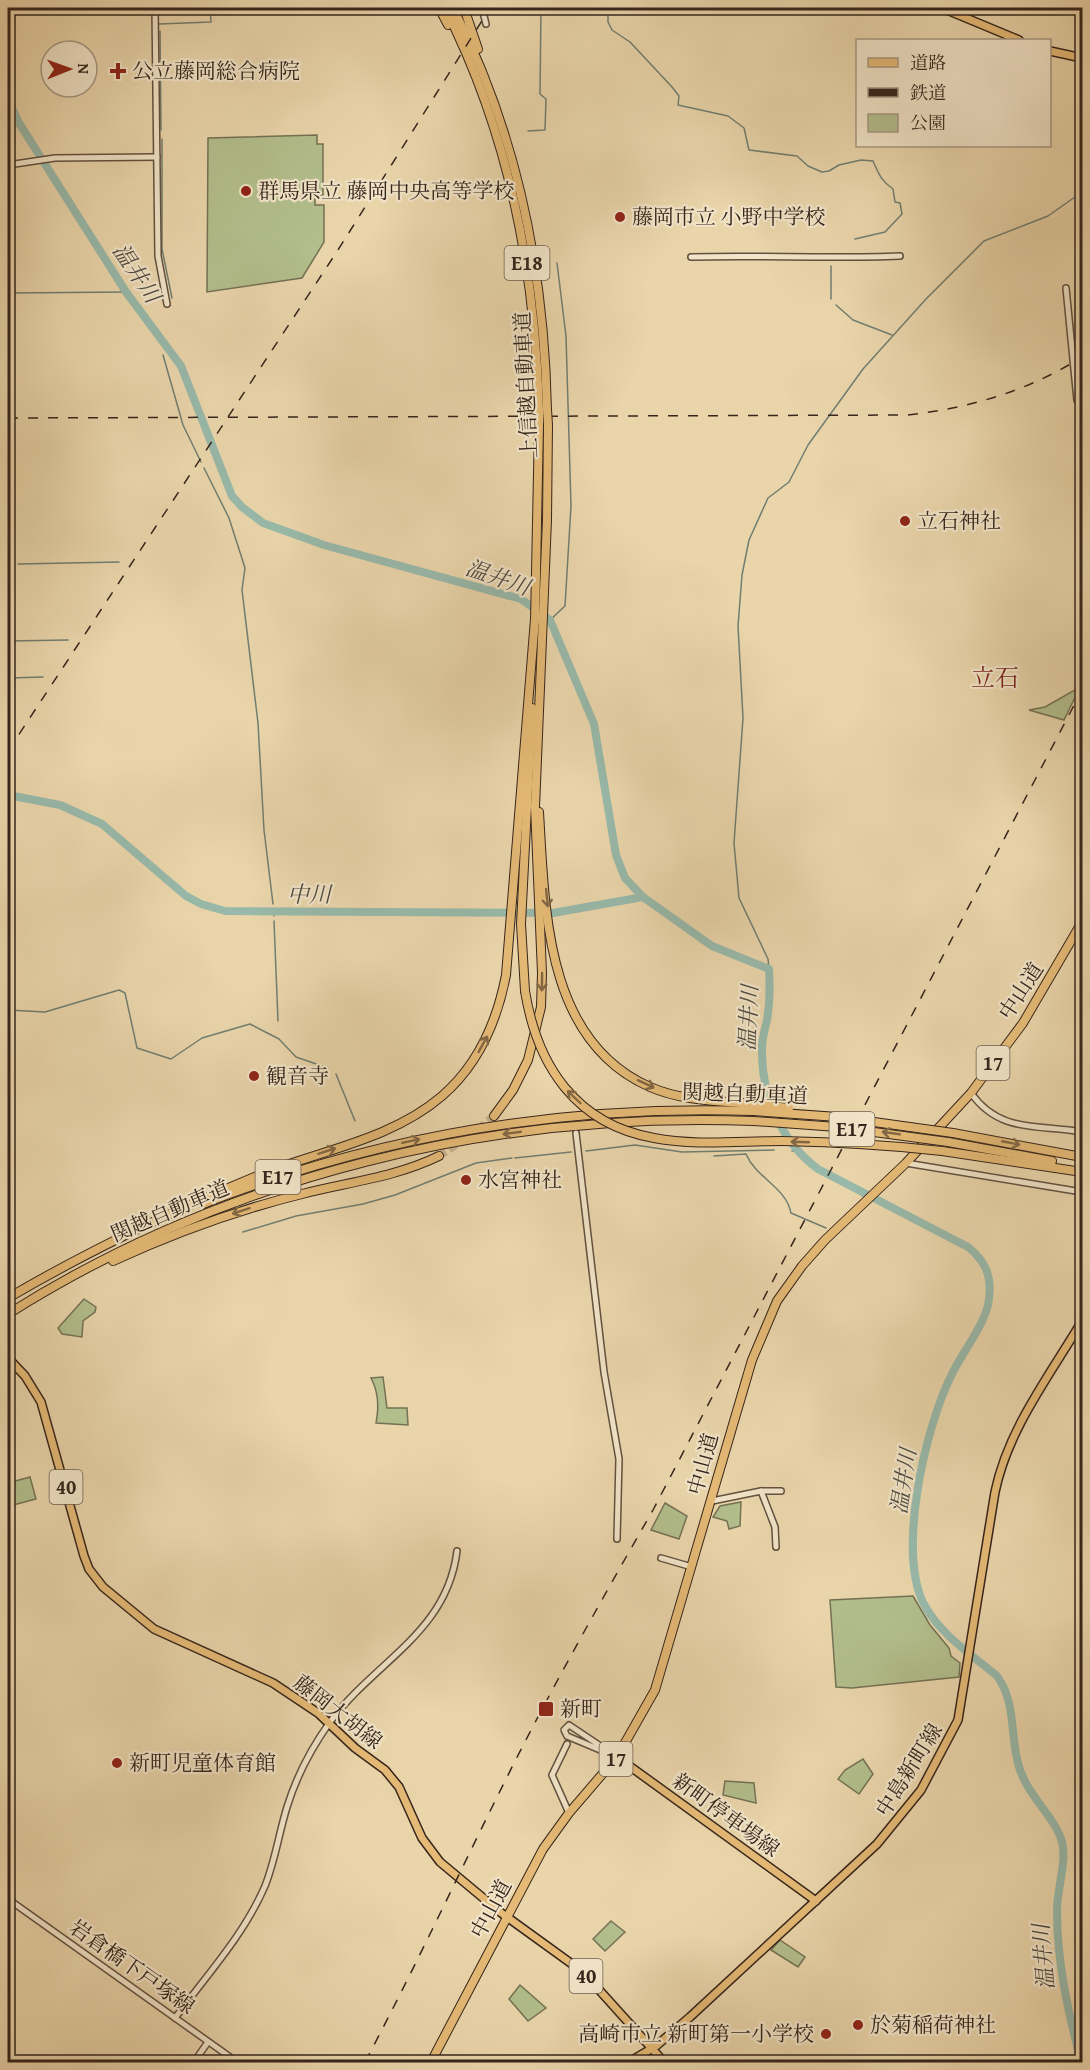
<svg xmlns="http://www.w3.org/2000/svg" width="1090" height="2070" font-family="'Gentium Book Plus','Noto Serif JP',serif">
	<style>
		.green { fill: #b2be8c; stroke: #747254; stroke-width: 1.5 }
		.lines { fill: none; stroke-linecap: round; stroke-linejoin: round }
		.stream { stroke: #707e71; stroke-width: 1.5 }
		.river { stroke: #98b9aa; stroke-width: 8 }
		.highway-tunnel { stroke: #c6b28e; stroke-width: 8; stroke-dasharray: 8 4; stroke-linecap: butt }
		.minor-casing { stroke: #625140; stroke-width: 8 }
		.major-casing { stroke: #35251c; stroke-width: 10 }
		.highway-casing { stroke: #35251c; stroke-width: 10 }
		.minor { stroke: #f1e4c8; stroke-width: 5 }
		.major { stroke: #e5ba76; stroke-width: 7 }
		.highway { stroke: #e5ba76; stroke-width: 8 }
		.rail { stroke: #35251c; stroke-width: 1.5; stroke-dasharray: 10 10; stroke-linecap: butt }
		.highway-bridge-casing { stroke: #35251c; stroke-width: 10; stroke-linecap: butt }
		.highway-bridge { stroke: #e5ba76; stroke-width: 8 }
		.oneway { stroke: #846844 }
		.poi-dot { fill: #8f2418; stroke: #f1e4c8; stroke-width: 2 }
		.labels { text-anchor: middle; stroke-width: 4.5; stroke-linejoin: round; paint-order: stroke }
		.shield { fill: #f1e4c8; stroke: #6d5e50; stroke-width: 1.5 }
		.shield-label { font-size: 20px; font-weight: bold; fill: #35251c }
		.poi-label { font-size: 21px; fill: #35251c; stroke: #f1e4c8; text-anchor: start }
		.street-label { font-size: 21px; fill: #35251c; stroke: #f1e4c8 }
		.water-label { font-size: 22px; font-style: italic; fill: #4e4a40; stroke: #f1e4c8 }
		.quarter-label { font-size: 24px; fill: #7a1f14; stroke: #f1e4c8 }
	</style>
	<rect width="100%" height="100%" fill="#ead5ab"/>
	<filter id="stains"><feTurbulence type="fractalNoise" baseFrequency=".00333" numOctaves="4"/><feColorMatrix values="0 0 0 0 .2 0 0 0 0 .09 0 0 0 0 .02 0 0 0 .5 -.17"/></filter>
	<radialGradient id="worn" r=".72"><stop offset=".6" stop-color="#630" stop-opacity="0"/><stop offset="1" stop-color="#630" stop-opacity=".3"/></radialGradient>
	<!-- green -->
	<g class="green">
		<path d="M 317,135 L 317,144 L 323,144 L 323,195 L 315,196 L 315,205 L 324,205 L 324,242 L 302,278 L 207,292 L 208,138 Z"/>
		<path d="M 1080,687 L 1064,720 L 1029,710 L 1045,707 Z"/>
		<path d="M 84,1299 L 96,1307 L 95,1312 L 83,1321 L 82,1337 L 62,1334 L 58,1328 Z"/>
		<path d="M 383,1377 L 387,1408 L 407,1408 L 408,1425 L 376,1423 C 379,1408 379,1393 371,1378 Z"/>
		<path d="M 30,1477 L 36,1499 L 13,1505 L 8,1483 Z"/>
		<path d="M 741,1502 L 740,1526 L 729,1529 L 727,1521 L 713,1517 L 720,1506 Z"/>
		<path d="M 665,1503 L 687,1516 L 679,1539 L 651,1530 Z"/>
		<path d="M 913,1596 L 930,1625 L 949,1648 L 951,1656 L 960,1663 L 959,1677 L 852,1688 L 836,1687 L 830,1600 Z"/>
		<path d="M 863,1759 L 873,1774 L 859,1794 L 838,1779 L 845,1770 Z"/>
		<path d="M 725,1781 L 754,1783 L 756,1803 L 723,1795 Z"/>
		<path d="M 611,1921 L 625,1932 L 605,1951 L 593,1939 Z"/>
		<path d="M 780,1940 L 805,1957 L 798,1967 L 771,1950 Z"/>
		<path d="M 520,1985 L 546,2008 L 528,2021 L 509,1999 Z"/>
	</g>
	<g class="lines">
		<!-- stream -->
		<g class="stream">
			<path d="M 608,8 L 608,22 L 612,30 L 630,42 L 672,87 L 679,96 L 678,105 L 728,116 L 744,128 L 749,150 L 797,156 L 808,166 L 822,172 L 829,171 L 839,165 L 861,160 L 873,161 C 879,174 881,181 893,189 L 895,202 L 900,203 L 902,214 L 885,232 L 855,239"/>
			<path d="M 159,24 L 211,22 L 210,8"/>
			<path d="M 160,31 L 161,130"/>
			<path d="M 528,131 L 545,130 L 546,99 L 540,94 L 541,8"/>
			<path d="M 162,139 L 162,249 L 172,298"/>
			<path d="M 8,293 L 126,292"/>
			<path d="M 831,299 L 831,266"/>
			<path d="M 836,305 L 853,320 L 892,335"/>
			<path d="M 163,355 L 183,425 L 201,462"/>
			<path d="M 204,468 L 229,518 L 245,568 L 242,590 L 258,723 L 264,830 L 273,904"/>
			<path d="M 18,564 L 119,562"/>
			<path d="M 550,620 L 565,606 L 571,506 L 566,336 L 557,263"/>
			<path d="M 8,641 L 68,640"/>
			<path d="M 8,678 L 43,677"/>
			<path d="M 272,909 L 272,913"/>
			<path d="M 274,909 L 274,916"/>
			<path d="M 274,921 L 278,1021"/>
			<path d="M 769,969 L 768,959 L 739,898 L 734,843 L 743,718 L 738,626 L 742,575 L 749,540 L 768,498 L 789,482 L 808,445 L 863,369 L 926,299 L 984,241 L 1048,216 L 1082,192"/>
			<path d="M 8,1010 L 45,1012 L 119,990 L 125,993 L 137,1048 L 171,1059 L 202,1038 L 250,1024 L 279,1039 L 296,1057 L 328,1068"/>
			<path d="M 336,1074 L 355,1121"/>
			<path d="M 586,1151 L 635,1145 L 682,1152 L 774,1150"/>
			<path d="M 792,1151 L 797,1151"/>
			<path d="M 714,1156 L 746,1154 C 756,1178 786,1187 791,1213 L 826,1228"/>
			<path d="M 515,1158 L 571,1152"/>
			<path d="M 243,1232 L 296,1216 L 363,1204 L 395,1195 L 476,1163 L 512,1158"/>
		</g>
		<!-- river -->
		<g class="river">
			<path d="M 8,99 L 19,123 L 126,292 L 181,366 L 232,496 L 242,507 L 263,523 L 324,545 L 521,599 L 550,620 L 594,724 L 616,855 L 625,878 L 643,897 L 712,946 L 769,969 C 770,986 770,1003 767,1020 C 765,1029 762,1038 762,1048 C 761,1094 780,1141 818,1169 L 968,1247 C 985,1261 992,1275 989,1299 C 987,1322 961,1354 951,1376 C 925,1428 896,1555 925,1606 C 941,1635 972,1655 997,1676 C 1016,1702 1010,1733 1018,1763 C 1025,1794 1055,1816 1062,1842 C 1067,1860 1057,1890 1057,1910 C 1057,1963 1068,2011 1081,2062"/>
			<path d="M 8,795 L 60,805 L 102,824 L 186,896 L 201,904 L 225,911 L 553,913 L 643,897"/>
		</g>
		<!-- highway-tunnel -->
		<path class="highway-tunnel" d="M 439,1156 L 471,1135 L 494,1116"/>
		<!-- minor casing -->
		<g class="minor-casing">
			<g id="minor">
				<path d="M 155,8 L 158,256 L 167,304"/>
				<path d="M 482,8 L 486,24"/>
				<path d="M 8,165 L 55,158 L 157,157"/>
				<path d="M 691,257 C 761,255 830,259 900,256"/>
				<path d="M 1066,288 L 1077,400"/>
				<path d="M 971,1093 C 1000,1134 1039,1124 1082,1132"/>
				<path d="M 576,1133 L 604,1372 L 619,1459 L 617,1539"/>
				<path d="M 906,1163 L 1082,1192"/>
				<path d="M 761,1491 L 775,1527 L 776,1547"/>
				<path d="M 712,1501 L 761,1491 L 781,1491"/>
				<path d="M 661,1558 L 692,1567"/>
				<path d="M 569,1725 L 617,1757 L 567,1736 L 564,1730 Z"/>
				<path d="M 567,1744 L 552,1775 L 569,1813"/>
				<path d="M 8,1899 L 237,2062"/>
				<path d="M 175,2018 C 206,1976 244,1935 265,1886 C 275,1861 279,1833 287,1807 C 296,1778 312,1747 330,1722 C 375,1661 447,1633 457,1551"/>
				<path d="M 194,2062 L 208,2042"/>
			</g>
		</g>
		<!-- major casing -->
		<g class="major-casing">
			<g id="major">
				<path d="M 942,8 L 1019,40"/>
				<path d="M 1050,51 L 1082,58"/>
				<path d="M 8,1358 L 25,1376 L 41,1402 L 84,1556 L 89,1569 L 103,1587 L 154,1629 L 273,1683 L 318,1713 L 355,1748 L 385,1770 L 399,1787 L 422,1838 L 440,1862 L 500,1912 L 583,1972 L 664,2062"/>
				<path d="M 617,1757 L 816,1901"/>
				<path d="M 629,2062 L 656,2046 L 690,2017 L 877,1844 L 921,1790 L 958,1720 L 995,1492 C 1008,1429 1050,1375 1082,1321"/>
			</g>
		</g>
		<!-- highway casing -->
		<g class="highway-casing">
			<g id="highway">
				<path d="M 439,8 L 448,25"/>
				<path d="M 445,8 C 509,134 535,269 539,410"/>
				<path d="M 453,8 C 517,133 544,269 547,409"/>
				<path d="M 464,8 L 478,49"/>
				<path d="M 535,621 L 539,425"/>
				<path d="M 539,812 C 545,910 545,1041 650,1087 C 682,1101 719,1101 753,1104"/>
				<path d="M 525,991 L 521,924 L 532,708"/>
				<path d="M 494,1116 L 513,1090 L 528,1060 L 541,1007 L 542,973 L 535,807 L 547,520 L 548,425"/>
				<path d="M 953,1133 L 1082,1157"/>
				<path d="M 948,1142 L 1052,1161"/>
				<path d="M 942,1151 L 1082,1172"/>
				<path d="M 203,1204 C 380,1135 564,1105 753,1111"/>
				<path d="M 113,1261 C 174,1233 237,1210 302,1194 C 349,1182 396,1177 439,1156"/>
				<path d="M 8,1298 C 90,1250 176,1209 264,1173 C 323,1150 392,1139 442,1096 C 479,1064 497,1022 506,975 L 535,619"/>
				<path d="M 8,1314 C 228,1175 495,1111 754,1121"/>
				<path d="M 431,2062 L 543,1849 L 569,1813 L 617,1757 L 655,1690 L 752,1360 L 777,1301 L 802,1266 L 825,1240 L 906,1163 L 971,1093 L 1023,1023 L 1082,922"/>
			</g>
		</g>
		<!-- minor -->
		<use href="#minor" class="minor"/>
		<!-- major -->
		<use href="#major" class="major"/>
		<!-- highway -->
		<use href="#highway" class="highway"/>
		<!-- rail -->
		<g class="rail">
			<path d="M 8,418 L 907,415 C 970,408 1028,391 1082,357"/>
			<path d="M 8,751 L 338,250 L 490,8"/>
			<path d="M 365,2062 C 414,1970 458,1875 505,1781 C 551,1689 602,1599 653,1510 L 1082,690"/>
		</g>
		<!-- highway-bridge casing -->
		<g class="highway-bridge-casing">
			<g id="highway-bridge">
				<path d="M 547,409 L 548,425"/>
				<path d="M 539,410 L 539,425"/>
				<path d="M 525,991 C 537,1065 575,1124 654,1138 C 695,1146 740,1141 782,1141 C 835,1142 889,1145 942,1151"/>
				<path d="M 753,1104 L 789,1108"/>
				<path d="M 753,1111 L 838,1117 L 953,1133"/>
				<path d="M 754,1121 L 837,1127 L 948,1142"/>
			</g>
		</g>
		<!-- highway-bridge -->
		<use href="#highway-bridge" class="highway-bridge"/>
	</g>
	<!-- one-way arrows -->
	<defs><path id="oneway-shaft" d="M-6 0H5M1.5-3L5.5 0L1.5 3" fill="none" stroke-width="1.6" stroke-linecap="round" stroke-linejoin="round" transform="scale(1.5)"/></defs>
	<g class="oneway">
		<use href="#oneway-shaft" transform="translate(547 898) rotate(84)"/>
		<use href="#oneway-shaft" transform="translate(542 982) rotate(91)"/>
		<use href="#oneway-shaft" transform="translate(483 1044) rotate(-61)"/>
		<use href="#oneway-shaft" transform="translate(646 1084) rotate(25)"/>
		<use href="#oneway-shaft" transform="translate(574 1097) rotate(-136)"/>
		<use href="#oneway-shaft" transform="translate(512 1133) rotate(172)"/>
		<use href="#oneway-shaft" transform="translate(891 1133) rotate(-172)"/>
		<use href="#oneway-shaft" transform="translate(411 1141) rotate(-12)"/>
		<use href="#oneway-shaft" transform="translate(800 1142) rotate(-178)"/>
		<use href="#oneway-shaft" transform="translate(1011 1143) rotate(11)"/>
		<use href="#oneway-shaft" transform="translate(327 1151) rotate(-18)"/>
		<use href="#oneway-shaft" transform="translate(241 1211) rotate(162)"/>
	</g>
	<!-- markers -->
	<g class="poi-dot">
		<path d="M115 62h6v6h6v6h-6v6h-6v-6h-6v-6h6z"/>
		<circle cx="246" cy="191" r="6"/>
		<circle cx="620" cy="217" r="6"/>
		<circle cx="905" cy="521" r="6"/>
		<circle cx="254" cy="1076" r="6"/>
		<circle cx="466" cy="1180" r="6"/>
		<rect x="538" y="1701" width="16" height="16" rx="3"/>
		<circle cx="117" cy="1763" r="6"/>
		<circle cx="858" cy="2025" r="6"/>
		<circle cx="826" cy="2034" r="6"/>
	</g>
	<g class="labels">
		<!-- shield labels -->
		<g class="shield">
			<rect x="504.5" y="246" width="45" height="34" rx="4.5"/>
			<rect x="976.5" y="1046" width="33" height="34" rx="4.5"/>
			<rect x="829.5" y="1112" width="45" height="34" rx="4.5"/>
			<rect x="255.5" y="1160" width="45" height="34" rx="4.5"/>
			<rect x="49.5" y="1470" width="33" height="34" rx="4.5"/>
			<rect x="599.5" y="1742" width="33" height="34" rx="4.5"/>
			<rect x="569.5" y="1959" width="33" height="34" rx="4.5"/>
		</g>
		<g class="shield-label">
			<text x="527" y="270">E18</text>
			<text x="993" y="1070">17</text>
			<text x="852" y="1136">E17</text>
			<text x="278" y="1184">E17</text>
			<text x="66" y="1494">40</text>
			<text x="616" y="1766">17</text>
			<text x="586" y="1983">40</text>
		</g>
		<!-- poi labels -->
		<g class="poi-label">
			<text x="132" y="78">公立藤岡総合病院</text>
			<text x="258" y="198">群馬県立 藤岡中央高等学校</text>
			<text x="632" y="224">藤岡市立 小野中学校</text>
			<text x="917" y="528">立石神社</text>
			<text x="266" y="1083">観音寺</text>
			<text x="478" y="1187">水宮神社</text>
			<text x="560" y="1716">新町</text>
			<text x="129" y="1770">新町児童体育館</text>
			<text x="870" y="2032">於菊稲荷神社</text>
			<text x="814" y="2041" text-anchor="end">高崎市立 新町第一小学校</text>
		</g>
		<!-- street labels -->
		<g class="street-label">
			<text transform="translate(526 385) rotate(-93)" y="7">上信越自動車道</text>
			<text transform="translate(1021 991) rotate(-57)" y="7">中山道</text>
			<text transform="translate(745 1094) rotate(2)" y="7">関越自動車道</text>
			<text transform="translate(170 1211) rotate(-23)" y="7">関越自動車道</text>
			<text transform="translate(703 1464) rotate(-75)" y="7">中山道</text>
			<text transform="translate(338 1712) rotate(38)" y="7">藤岡大胡線</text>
			<text transform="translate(909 1770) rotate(-58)" y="7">中島新町線</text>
			<text transform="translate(726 1815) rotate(36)" y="7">新町停車場線</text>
			<text transform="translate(491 1909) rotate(-62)" y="7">中山道</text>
			<text transform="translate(132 1967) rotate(35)" y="7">岩倉橋下戸塚線</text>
		</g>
		<!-- water labels -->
		<g class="water-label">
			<text transform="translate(137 273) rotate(56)" y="8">温井川</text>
			<text transform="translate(498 577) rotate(19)" y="8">温井川</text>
			<text x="309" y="902">中川</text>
			<text transform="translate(748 1018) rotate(-87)" y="8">温井川</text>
			<text transform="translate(903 1481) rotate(-81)" y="8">温井川</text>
			<text transform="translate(1043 1957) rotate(-95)" y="8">温井川</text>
		</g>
		<!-- quarter labels -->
		<g class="quarter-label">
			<text x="995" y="686">立石</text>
		</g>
	</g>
	<!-- margin -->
	<rect width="1090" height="2070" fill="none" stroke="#ead5ab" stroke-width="30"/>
	<rect x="9" y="9" width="1072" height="2052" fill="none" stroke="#35251c" stroke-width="3"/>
	<rect x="15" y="15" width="1060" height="2040" fill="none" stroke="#35251c" stroke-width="1.5"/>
	<!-- legend -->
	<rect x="856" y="39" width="195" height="108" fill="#f1e4c8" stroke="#a69883" stroke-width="1.5"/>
	<rect x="868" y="58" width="30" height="9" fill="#e5ba76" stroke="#a69883" stroke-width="1.5"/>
	<text x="910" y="69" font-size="18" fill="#35251c">道路</text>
	<rect x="868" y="88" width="30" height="9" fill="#35251c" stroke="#a69883" stroke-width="1.5"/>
	<text x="910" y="99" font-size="18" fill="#35251c">鉄道</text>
	<rect x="868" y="114" width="30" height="18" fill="#b2be8c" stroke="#a69883" stroke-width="1.5"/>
	<text x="910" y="129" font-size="18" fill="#35251c">公園</text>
	<!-- north arrow -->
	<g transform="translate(69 69) rotate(89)"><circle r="28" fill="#f1e4c8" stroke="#a69883" stroke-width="1.5"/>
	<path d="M0-4.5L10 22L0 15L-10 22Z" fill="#8f2418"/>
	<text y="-9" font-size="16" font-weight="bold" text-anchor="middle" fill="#35251c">N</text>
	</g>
	<rect width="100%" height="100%" filter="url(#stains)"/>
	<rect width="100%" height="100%" fill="url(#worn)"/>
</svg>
